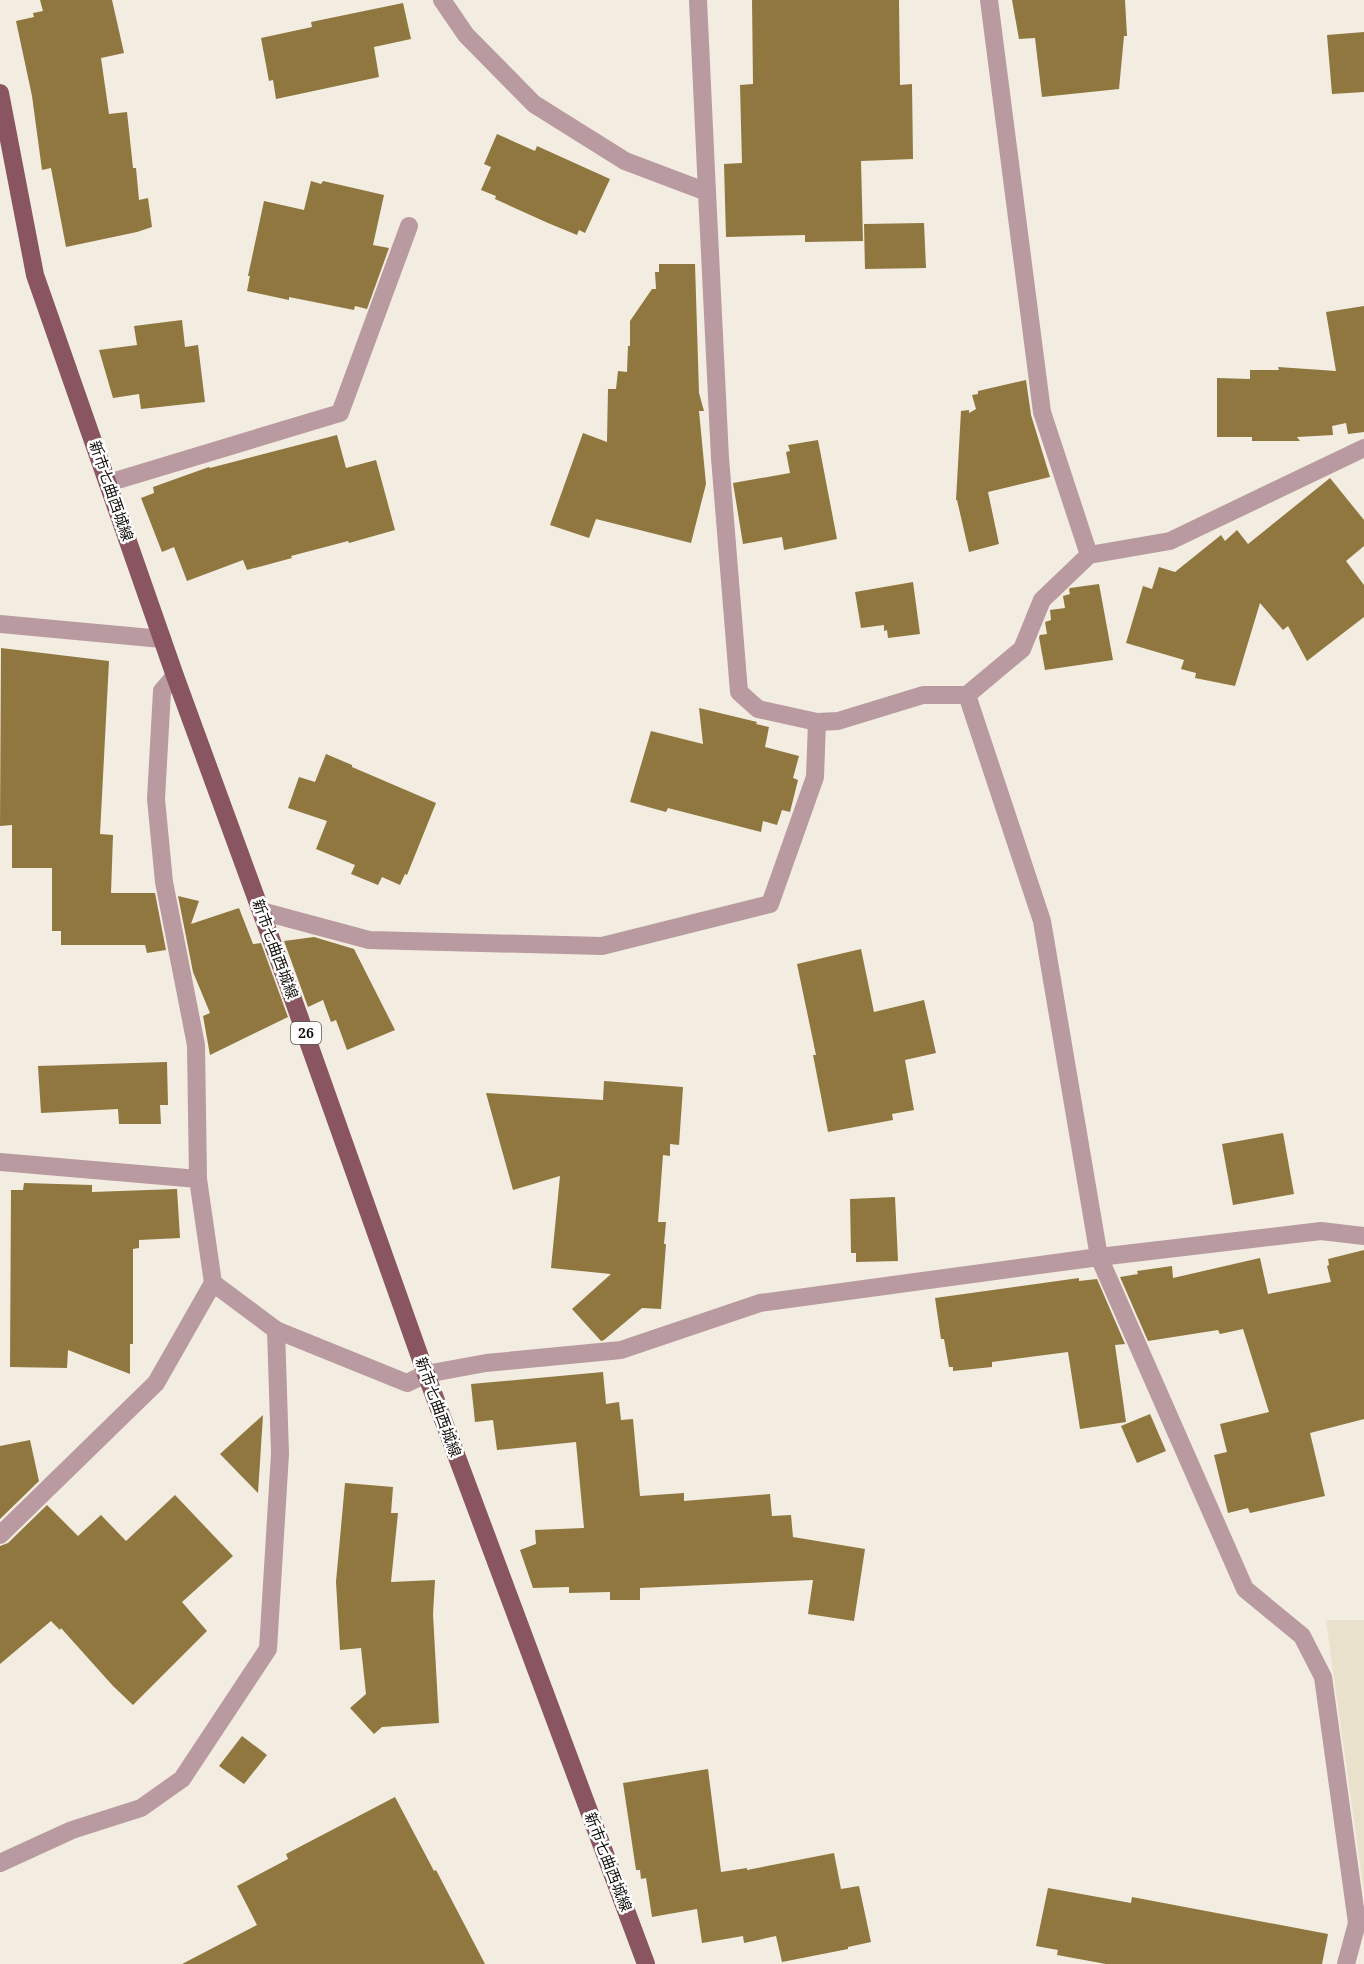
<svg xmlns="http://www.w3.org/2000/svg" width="1364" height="1964" font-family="'Noto Serif','Noto Sans JP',serif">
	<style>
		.built { fill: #eae1cd }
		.building { fill: #8f773f }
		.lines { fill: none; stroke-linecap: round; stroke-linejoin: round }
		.minor { stroke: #b89aa0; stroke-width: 18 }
		.primary { stroke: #885561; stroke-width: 18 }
		.labels { text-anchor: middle; stroke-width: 5; stroke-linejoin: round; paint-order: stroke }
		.shield { fill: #fff; stroke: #585654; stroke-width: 1.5 }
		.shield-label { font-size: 14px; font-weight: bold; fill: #100e0a }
		.street-label { font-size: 15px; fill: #100e0a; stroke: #fff }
	</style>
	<rect width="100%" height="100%" fill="#f2ede0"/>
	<!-- built -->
	<path class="built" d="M 1326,1620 L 1364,1620 L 1364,1892 Z"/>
	<!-- building -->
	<g class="building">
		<path d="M 40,0 L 112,0 L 124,53 L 101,58 L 109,114 L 127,112 L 133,168 L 136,168 L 139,200 L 148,198 L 152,227 L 137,232 L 66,247 L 51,168 L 42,170 L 32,96 L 16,21 L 34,17 L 33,13 L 43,11 Z"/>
		<path d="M 752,0 L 899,0 L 900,85 L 912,84 L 913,159 L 861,161 L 863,241 L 805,242 L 805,235 L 726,237 L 724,164 L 742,163 L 740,85 L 753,84 Z"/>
		<path d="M 1012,0 L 1125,0 L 1127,36 L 1124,36 L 1119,89 L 1042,97 L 1035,38 L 1019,39 Z"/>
		<path d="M 403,3 L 411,39 L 374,47 L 379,77 L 276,99 L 273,80 L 269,81 L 261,38 L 312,27 L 311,22 Z"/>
		<path d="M 1364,32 L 1364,92 L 1332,94 L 1327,35 Z"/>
		<path d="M 497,134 L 535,151 L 537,146 L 610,179 L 585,233 L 579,230 L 577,235 L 548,223 L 495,199 L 496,196 L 481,190 L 491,167 L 484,164 Z"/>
		<path d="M 311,181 L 321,184 L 323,181 L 384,195 L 373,245 L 389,248 L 367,309 L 355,306 L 354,310 L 289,297 L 289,300 L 247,291 L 250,276 L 248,276 L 264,201 L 304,210 Z"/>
		<path d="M 924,223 L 926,268 L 865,269 L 864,224 Z"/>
		<path d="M 659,264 L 695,264 L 699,393 L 704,411 L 699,411 L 706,484 L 691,543 L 596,519 L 589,538 L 550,525 L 583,433 L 607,442 L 608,389 L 616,389 L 618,371 L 627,372 L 628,346 L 630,346 L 630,321 L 652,289 L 656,289 L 655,272 L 659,272 Z"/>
		<path d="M 1364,306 L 1364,432 L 1348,434 L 1346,423 L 1332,426 L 1333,435 L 1297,437 L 1300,441 L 1252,441 L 1252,437 L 1217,437 L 1217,378 L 1250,379 L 1250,370 L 1279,370 L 1278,367 L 1336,371 L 1326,312 Z"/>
		<path d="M 182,320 L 185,347 L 198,345 L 205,402 L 141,409 L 139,394 L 113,398 L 99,350 L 137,345 L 134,326 Z"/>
		<path d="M 1026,380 L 1031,415 L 1050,477 L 988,492 L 999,544 L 969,552 L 957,500 L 956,500 L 961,411 L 969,410 L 969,413 L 976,409 L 972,395 L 978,394 L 978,391 Z"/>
		<path d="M 337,435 L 346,468 L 376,460 L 395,530 L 349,543 L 348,541 L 291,556 L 292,558 L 247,570 L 243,560 L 187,581 L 174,547 L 162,552 L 141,498 L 154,493 L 153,487 L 209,467 L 210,468 Z"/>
		<path d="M 818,440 L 837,539 L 784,550 L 782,537 L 743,544 L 733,483 L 790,473 L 786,452 L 790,451 L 788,445 Z"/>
		<path d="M 1330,478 L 1364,520 L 1364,546 L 1346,561 L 1364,585 L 1364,617 L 1307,661 L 1288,626 L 1283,630 L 1260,603 L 1235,686 L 1195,678 L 1196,673 L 1181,669 L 1184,660 L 1126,643 L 1143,586 L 1152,589 L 1159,567 L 1175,572 L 1221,535 L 1225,541 L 1237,530 L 1248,544 Z"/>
		<path d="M 913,582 L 920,634 L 888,638 L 887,630 L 884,631 L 884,625 L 861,628 L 855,592 Z"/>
		<path d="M 1099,584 L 1113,660 L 1045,670 L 1039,637 L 1040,635 L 1047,634 L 1045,622 L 1051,620 L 1050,610 L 1065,608 L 1063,596 L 1070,594 L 1069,590 L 1070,588 Z"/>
		<path d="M 1,648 L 109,661 L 100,834 L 113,835 L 111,893 L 155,893 L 166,950 L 147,953 L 145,945 L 61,945 L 61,931 L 52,931 L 52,868 L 12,868 L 12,825 L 0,826 Z"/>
		<path d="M 699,708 L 757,722 L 756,724 L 769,727 L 765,747 L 799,756 L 793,778 L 798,780 L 790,812 L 782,810 L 777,825 L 763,821 L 761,832 L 668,808 L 666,812 L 630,802 L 651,731 L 703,744 Z"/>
		<path d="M 326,754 L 352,765 L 352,767 L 436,803 L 407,875 L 405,874 L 400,885 L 382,877 L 378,885 L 351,874 L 355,865 L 316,849 L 327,821 L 288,808 L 299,777 L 315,782 Z"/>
		<path d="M 178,896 L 199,901 L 191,924 L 239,908 L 253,944 L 261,943 L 288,1017 L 210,1055 L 203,1016 L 210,1013 L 193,972 Z"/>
		<path d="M 314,937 L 354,949 L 395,1030 L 347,1050 L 336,1020 L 331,1022 L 323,1000 L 308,1007 L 284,941 Z"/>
		<path d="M 861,949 L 874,1012 L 924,1000 L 936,1053 L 905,1060 L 914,1110 L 892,1114 L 893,1120 L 828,1132 L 813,1055 L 816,1055 L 797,964 Z"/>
		<path d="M 167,1062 L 168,1105 L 160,1105 L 161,1124 L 119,1124 L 118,1109 L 41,1113 L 38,1066 Z"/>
		<path d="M 604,1081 L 683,1087 L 679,1145 L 670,1144 L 670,1156 L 663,1155 L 658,1222 L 666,1222 L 664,1244 L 666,1244 L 661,1309 L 642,1308 L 604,1340 L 601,1341 L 572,1309 L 611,1274 L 551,1268 L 560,1176 L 513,1190 L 486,1093 L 603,1100 Z"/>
		<path d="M 1283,1133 L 1294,1194 L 1233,1205 L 1222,1144 Z"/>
		<path d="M 24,1183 L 92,1185 L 92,1192 L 177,1189 L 180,1238 L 139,1240 L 139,1248 L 133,1249 L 133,1344 L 130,1344 L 130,1374 L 68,1350 L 67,1368 L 10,1367 L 11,1190 L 23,1190 Z"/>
		<path d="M 895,1197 L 898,1261 L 856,1262 L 856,1253 L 851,1253 L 850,1199 Z"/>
		<path d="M 1364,1250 L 1364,1419 L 1310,1433 L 1325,1496 L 1250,1513 L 1248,1508 L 1228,1513 L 1214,1455 L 1227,1452 L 1220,1424 L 1269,1412 L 1243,1329 L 1220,1334 L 1218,1330 L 1148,1341 L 1120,1277 L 1138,1274 L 1137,1271 L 1172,1266 L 1173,1278 L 1260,1258 L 1268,1294 L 1331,1282 L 1327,1266 L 1329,1265 L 1328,1259 Z"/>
		<path d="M 1079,1278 L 1079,1281 L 1097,1279 L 1125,1344 L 1115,1345 L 1126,1422 L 1080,1429 L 1068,1352 L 992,1362 L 992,1367 L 953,1371 L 953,1367 L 949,1367 L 944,1339 L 941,1339 L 935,1298 Z"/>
		<path d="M 603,1372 L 606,1404 L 619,1402 L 621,1420 L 633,1419 L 640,1496 L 684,1493 L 684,1501 L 770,1494 L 772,1516 L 791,1515 L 793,1537 L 865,1549 L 854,1621 L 808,1614 L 813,1580 L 640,1588 L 640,1600 L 610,1600 L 610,1592 L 569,1593 L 569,1587 L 533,1588 L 520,1550 L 536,1544 L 535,1530 L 584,1528 L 576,1442 L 497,1450 L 493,1420 L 475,1422 L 471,1384 Z"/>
		<path d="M 1150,1414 L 1166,1451 L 1137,1463 L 1121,1426 Z"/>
		<path d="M 263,1415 L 258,1493 L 220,1454 Z"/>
		<path d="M 30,1440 L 39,1481 L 0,1519 L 0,1446 Z"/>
		<path d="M 345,1483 L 393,1487 L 391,1513 L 398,1513 L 391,1582 L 435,1580 L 433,1614 L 439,1723 L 382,1727 L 374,1734 L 350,1708 L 366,1694 L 361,1648 L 340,1650 L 336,1582 Z"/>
		<path d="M 175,1495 L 233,1556 L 182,1602 L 207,1631 L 133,1705 L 113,1686 L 61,1628 L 60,1630 L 51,1621 L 0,1664 L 0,1546 L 8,1543 L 47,1505 L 78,1536 L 101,1515 L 126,1541 Z"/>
		<path d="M 242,1736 L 267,1755 L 244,1784 L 219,1766 Z"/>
		<path d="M 708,1769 L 721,1872 L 747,1868 L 747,1870 L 834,1853 L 841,1889 L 859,1886 L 871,1942 L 848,1947 L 848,1949 L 782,1962 L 776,1936 L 744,1943 L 743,1936 L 702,1943 L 697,1909 L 652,1917 L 646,1878 L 641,1879 L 640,1870 L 636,1870 L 623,1783 Z"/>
		<path d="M 395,1797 L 434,1871 L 436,1870 L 485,1964 L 182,1964 L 257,1925 L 237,1886 L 288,1859 L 286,1854 Z"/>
		<path d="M 1048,1888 L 1131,1903 L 1132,1897 L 1328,1934 L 1322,1964 L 1106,1964 L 1057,1955 L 1058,1950 L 1036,1946 Z"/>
	</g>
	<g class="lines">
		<!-- minor -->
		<g class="minor">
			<path d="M 442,0 L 466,35 L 534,104 L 625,161 L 707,192 L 720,458 L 739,692 L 758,709 L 817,722 L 838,721 L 923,695 L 967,695 L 1022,649 L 1042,600 L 1089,555 L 1170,541 L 1364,448"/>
			<path d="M 698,0 L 707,192"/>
			<path d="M 989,0 L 1042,412 L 1089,555"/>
			<path d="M 108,483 L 340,413 L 409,226"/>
			<path d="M 0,624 L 162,639"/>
			<path d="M 175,676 L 162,691 L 156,799 L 164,882 L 196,1045 L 198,1179 L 213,1283 L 276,1330 L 407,1383 L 426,1374 L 486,1363 L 621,1350 L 760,1303 L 1099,1257 L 1321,1231 L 1364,1236"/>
			<path d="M 967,695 L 1042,921 L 1099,1257 L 1245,1589 L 1302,1636 L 1323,1677 L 1357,1923 L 1346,1964"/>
			<path d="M 261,911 L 369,940 L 602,946 L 770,904 L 815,777 L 817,722"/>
			<path d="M 0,1162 L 198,1179"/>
			<path d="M 0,1535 L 156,1383 L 213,1283"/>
			<path d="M 0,1863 L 72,1830 L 141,1808 L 182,1779 L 268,1649 L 280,1454 L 276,1330"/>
		</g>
		<!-- primary -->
		<path class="primary" d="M 0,93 L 35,275 L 175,676 L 293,999 L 426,1374 L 646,1964"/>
	</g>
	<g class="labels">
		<!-- shield labels -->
		<rect class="shield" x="291" y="1022" width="30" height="22" rx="4.5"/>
		<g class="shield-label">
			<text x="306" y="1038">26</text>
		</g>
		<!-- street labels -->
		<g class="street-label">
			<text transform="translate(111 491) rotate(71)" y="5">新市七曲西城線</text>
			<text transform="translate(275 949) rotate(70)" y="5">新市七曲西城線</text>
			<text transform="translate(438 1407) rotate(70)" y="5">新市七曲西城線</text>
			<text transform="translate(608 1862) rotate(69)" y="5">新市七曲西城線</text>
		</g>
	</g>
</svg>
